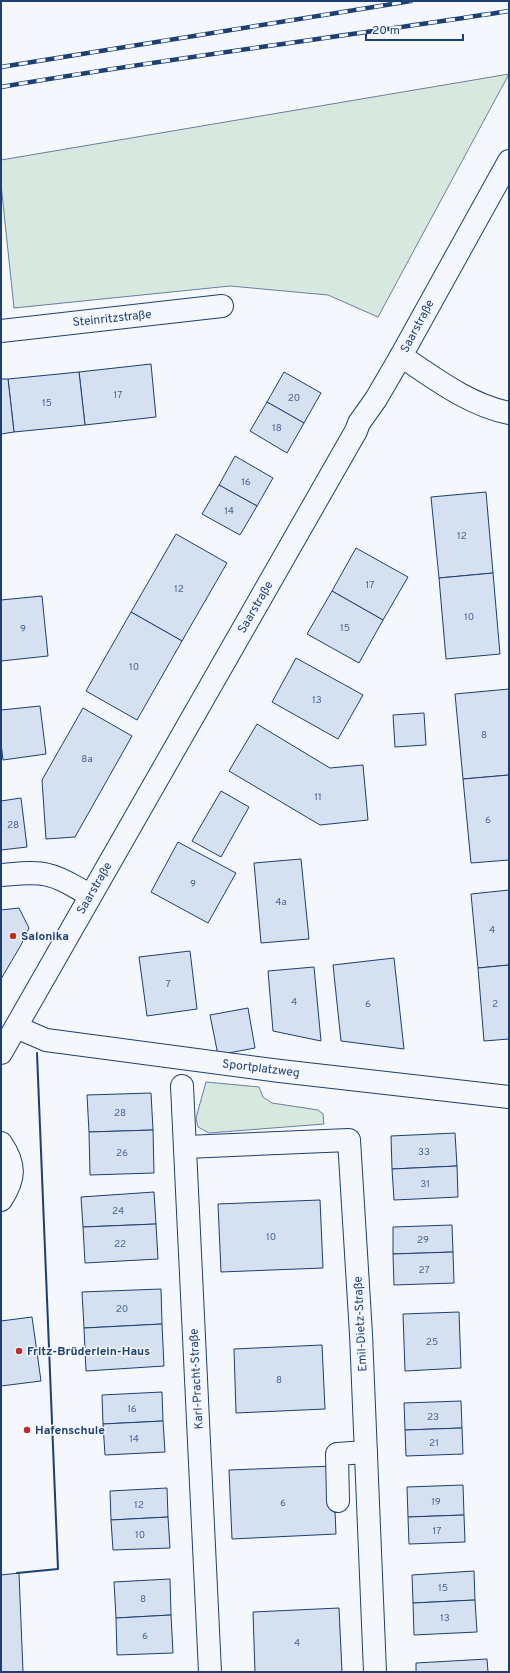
<svg xmlns="http://www.w3.org/2000/svg" width="510" height="1673" font-family="Overpass,sans-serif">
	<style>
		.green { fill: #d7e8df; stroke: #687fa3 }
		.building { fill: #d5e0f0; stroke: #1d3f73 }
		.lines { fill: none; stroke-linecap: round; stroke-linejoin: round }
		.minor-casing { stroke: #1d3f73; stroke-width: 24 }
		.major-casing { stroke: #1d3f73; stroke-width: 24 }
		.minor { stroke: #f4f7fb; stroke-width: 22 }
		.major { stroke: #f4f7fb; stroke-width: 22 }
		.rail-casing { stroke: #1d3f73; stroke-width: 4.5 }
		.rail { stroke: #f4f7fb; stroke-width: 3; stroke-dasharray: 9; stroke-linecap: butt }
		.wall { stroke: #1d3f73; stroke-width: 2 }
		.poi-dot { fill: #c62828; stroke: #f4f7fb; stroke-width: 1.5 }
		.labels { text-anchor: middle; stroke-width: 3; stroke-linejoin: round; paint-order: stroke }
		.number-label { font-size: 10px; fill: #4b6792 }
		.street-label { font-size: 12px; fill: #1d3f73; stroke: #f4f7fb }
		.poi-label { font-size: 12px; font-weight: bold; fill: #1d3f73; stroke: #f4f7fb; text-anchor: start }
	</style>
	<rect width="100%" height="100%" fill="#f4f7fb"/>
	<!-- green -->
	<g class="green">
		<path d="M 509,74 L 378,317 L 328,295 L 230,286 L 14,308 L 1,184 L 1,160 Z"/>
		<path d="M 206,1082 L 259,1087 L 263,1097 L 272,1103 L 318,1110 L 323,1114 L 324,1124 L 209,1133 L 198,1127 L 196,1118 Z"/>
	</g>
	<!-- building -->
	<g class="building">
		<path d="M 151,364 L 156,417 L 85,425 L 79,372 Z"/>
		<path d="M 79,372 L 85,425 L 14,432 L 8,379 Z"/>
		<path d="M 284,372 L 321,393 L 304,423 L 267,402 Z"/>
		<path d="M 1,379 L 8,379 L 14,432 L 1,434 Z"/>
		<path d="M 267,402 L 304,423 L 287,453 L 250,431 Z"/>
		<path d="M 235,456 L 273,478 L 257,506 L 219,485 Z"/>
		<path d="M 219,485 L 257,506 L 240,535 L 202,514 Z"/>
		<path d="M 486,492 L 493,573 L 439,578 L 431,497 Z"/>
		<path d="M 176,534 L 227,563 L 182,641 L 131,612 Z"/>
		<path d="M 356,548 L 408,577 L 383,620 L 332,591 Z"/>
		<path d="M 493,573 L 500,654 L 446,659 L 439,578 Z"/>
		<path d="M 332,591 L 383,620 L 359,663 L 307,634 Z"/>
		<path d="M 42,596 L 48,656 L 1,661 L 1,600 Z"/>
		<path d="M 131,612 L 182,641 L 137,720 L 86,691 Z"/>
		<path d="M 296,658 L 363,695 L 338,739 L 272,702 Z"/>
		<path d="M 509,689 L 509,775 L 463,779 L 455,694 Z"/>
		<path d="M 40,706 L 46,754 L 3,760 L 1,743 L 1,710 Z"/>
		<path d="M 83,708 L 132,736 L 75,837 L 46,839 L 42,780 Z"/>
		<path d="M 424,713 L 426,745 L 395,747 L 393,715 Z"/>
		<path d="M 257,724 L 330,768 L 363,765 L 368,820 L 320,825 L 229,771 Z"/>
		<path d="M 509,775 L 509,860 L 471,863 L 463,779 Z"/>
		<path d="M 221,791 L 249,807 L 221,857 L 192,841 Z"/>
		<path d="M 21,798 L 27,847 L 1,850 L 1,801 Z"/>
		<path d="M 178,842 L 236,873 L 208,923 L 151,892 Z"/>
		<path d="M 301,859 L 309,939 L 261,943 L 254,863 Z"/>
		<path d="M 509,890 L 509,965 L 478,968 L 471,894 Z"/>
		<path d="M 19,908 L 29,928 L 21,945 L 1,979 L 1,910 Z"/>
		<path d="M 190,951 L 197,1009 L 147,1016 L 139,957 Z"/>
		<path d="M 394,958 L 404,1049 L 341,1041 L 333,965 Z"/>
		<path d="M 509,965 L 509,1039 L 484,1041 L 478,968 Z"/>
		<path d="M 314,967 L 321,1041 L 273,1031 L 268,971 Z"/>
		<path d="M 248,1008 L 255,1048 L 218,1055 L 210,1015 Z"/>
		<path d="M 151,1093 L 153,1130 L 89,1132 L 87,1095 Z"/>
		<path d="M 153,1130 L 154,1173 L 90,1175 L 89,1132 Z"/>
		<path d="M 455,1133 L 457,1166 L 392,1169 L 391,1136 Z"/>
		<path d="M 457,1166 L 458,1197 L 394,1200 L 392,1169 Z"/>
		<path d="M 154,1192 L 156,1224 L 83,1227 L 81,1197 Z"/>
		<path d="M 320,1200 L 323,1268 L 221,1272 L 218,1204 Z"/>
		<path d="M 156,1224 L 158,1259 L 85,1263 L 83,1227 Z"/>
		<path d="M 452,1225 L 453,1252 L 393,1254 L 393,1227 Z"/>
		<path d="M 453,1252 L 454,1283 L 394,1285 L 393,1254 Z"/>
		<path d="M 161,1289 L 162,1324 L 84,1328 L 82,1292 Z"/>
		<path d="M 459,1312 L 461,1368 L 405,1371 L 403,1314 Z"/>
		<path d="M 32,1317 L 41,1381 L 1,1386 L 1,1321 Z"/>
		<path d="M 162,1324 L 164,1366 L 86,1371 L 84,1328 Z"/>
		<path d="M 322,1345 L 325,1409 L 236,1413 L 234,1349 Z"/>
		<path d="M 162,1392 L 163,1421 L 103,1424 L 102,1395 Z"/>
		<path d="M 461,1401 L 462,1428 L 405,1430 L 404,1403 Z"/>
		<path d="M 163,1421 L 165,1452 L 105,1455 L 103,1424 Z"/>
		<path d="M 462,1428 L 463,1454 L 406,1456 L 405,1430 Z"/>
		<path d="M 333,1466 L 336,1534 L 232,1539 L 229,1470 Z"/>
		<path d="M 463,1485 L 464,1515 L 408,1517 L 407,1487 Z"/>
		<path d="M 167,1488 L 168,1517 L 111,1520 L 110,1491 Z"/>
		<path d="M 464,1515 L 465,1542 L 409,1544 L 408,1517 Z"/>
		<path d="M 168,1517 L 170,1548 L 113,1550 L 111,1520 Z"/>
		<path d="M 474,1571 L 475,1600 L 413,1603 L 412,1575 Z"/>
		<path d="M 19,1573 L 23,1672 L 1,1672 L 1,1575 Z"/>
		<path d="M 170,1579 L 171,1615 L 116,1618 L 114,1582 Z"/>
		<path d="M 475,1600 L 477,1632 L 414,1635 L 413,1603 Z"/>
		<path d="M 339,1608 L 342,1672 L 255,1672 L 253,1612 Z"/>
		<path d="M 171,1615 L 173,1653 L 117,1655 L 116,1618 Z"/>
		<path d="M 487,1659 L 488,1672 L 416,1672 L 416,1663 Z"/>
	</g>
	<g class="lines">
		<!-- minor casing -->
		<g class="minor-casing">
			<g id="minor">
				<path d="M 1,331 L 222,306"/>
				<path d="M 401,356 C 434,378 469,405 509,413"/>
				<path d="M 1,875 C 16,874 33,871 48,875 C 63,878 76,888 90,895"/>
				<path d="M 16,1027 L 46,1040 L 280,1071 L 509,1097"/>
				<path d="M 182,1086 L 210,1672"/>
				<path d="M 1,1143 C 16,1165 15,1179 1,1200"/>
				<path d="M 186,1147 L 349,1140 L 361,1334 L 375,1672"/>
				<path d="M 338,1501 L 337,1454 L 366,1452"/>
			</g>
		</g>
		<!-- major casing -->
		<g class="major-casing">
			<path id="major" d="M 1,1053 L 356,431 L 359,423 L 376,399 L 401,356 L 509,161"/>
		</g>
		<!-- minor -->
		<use href="#minor" class="minor"/>
		<!-- major -->
		<use href="#major" class="major"/>
		<!-- rail casing -->
		<g class="rail-casing">
			<g id="rail">
				<path d="M 1,67 L 411,1"/>
				<path d="M 1,87 C 170,58 340,37 509,11"/>
			</g>
		</g>
		<!-- rail -->
		<use href="#rail" class="rail"/>
		<!-- wall -->
		<path class="wall" d="M 17,1573 L 58,1569 L 37,1053"/>
	</g>
	<!-- markers -->
	<g class="poi-dot">
		<circle cx="13" cy="936" r="4"/>
		<circle cx="19" cy="1351" r="4"/>
		<circle cx="27" cy="1430" r="4"/>
	</g>
	<g class="labels">
		<!-- number labels -->
		<g class="number-label">
			<text x="118" y="398">17</text>
			<text x="294" y="401">20</text>
			<text x="47" y="406">15</text>
			<text x="277" y="431">18</text>
			<text x="246" y="485">16</text>
			<text x="229" y="514">14</text>
			<text x="462" y="539">12</text>
			<text x="370" y="588">17</text>
			<text x="179" y="592">12</text>
			<text x="469" y="620">10</text>
			<text x="345" y="631">15</text>
			<text x="23" y="632">9</text>
			<text x="134" y="670">10</text>
			<text x="317" y="703">13</text>
			<text x="484" y="738">8</text>
			<text x="87" y="762">8a</text>
			<text x="318" y="800">11</text>
			<text x="488" y="823">6</text>
			<text x="13" y="828">28</text>
			<text x="193" y="887">9</text>
			<text x="281" y="905">4a</text>
			<text x="492" y="933">4</text>
			<text x="168" y="987">7</text>
			<text x="294" y="1005">4</text>
			<text x="368" y="1007">6</text>
			<text x="495" y="1007">2</text>
			<text x="120" y="1116">28</text>
			<text x="424" y="1155">33</text>
			<text x="122" y="1156">26</text>
			<text x="425" y="1187">31</text>
			<text x="118" y="1214">24</text>
			<text x="271" y="1240">10</text>
			<text x="423" y="1243">29</text>
			<text x="120" y="1247">22</text>
			<text x="424" y="1273">27</text>
			<text x="122" y="1312">20</text>
			<text x="432" y="1345">25</text>
			<text x="279" y="1383">8</text>
			<text x="132" y="1412">16</text>
			<text x="433" y="1420">23</text>
			<text x="134" y="1442">14</text>
			<text x="434" y="1446">21</text>
			<text x="436" y="1505">19</text>
			<text x="283" y="1506">6</text>
			<text x="139" y="1508">12</text>
			<text x="437" y="1534">17</text>
			<text x="140" y="1538">10</text>
			<text x="443" y="1591">15</text>
			<text x="143" y="1602">8</text>
			<text x="445" y="1621">13</text>
			<text x="145" y="1639">6</text>
			<text x="297" y="1646">4</text>
		</g>
		<!-- street labels -->
		<g class="street-label">
			<text transform="translate(112 318) rotate(-6)" y="4">Steinritzstraße</text>
			<text transform="translate(417 326) rotate(-62)" y="4">Saarstraße</text>
			<text transform="translate(255 607) rotate(-60)" y="4">Saarstraße</text>
			<text transform="translate(94 888) rotate(-60)" y="4">Saarstraße</text>
			<text transform="translate(261 1068) rotate(7)" y="4">Sportplatzweg</text>
			<text transform="translate(360 1324) rotate(-93)" y="4">Emil-Dietz-Straße</text>
			<text transform="translate(196 1379) rotate(-93)" y="4">Karl-Pracht-Straße</text>
		</g>
		<!-- poi labels -->
		<g class="poi-label">
			<text x="21" y="940">Salonika</text>
			<text x="27" y="1355">Fritz-Brüderlein-Haus</text>
			<text x="35" y="1434">Hafenschule</text>
		</g>
	</g>
	<!-- border -->
	<rect width="510" height="1673" fill="none" stroke="#1d3f73" stroke-width="4"/>
	<!-- scale -->
	<path d="M366 34v6h97v-6" fill="none" stroke="#1d3f73" stroke-width="2"/>
	<text x="372" y="34" font-size="12" fill="#1d3f73" stroke="#f4f7fb" stroke-width="3" paint-order="stroke">20 m</text>
</svg>
